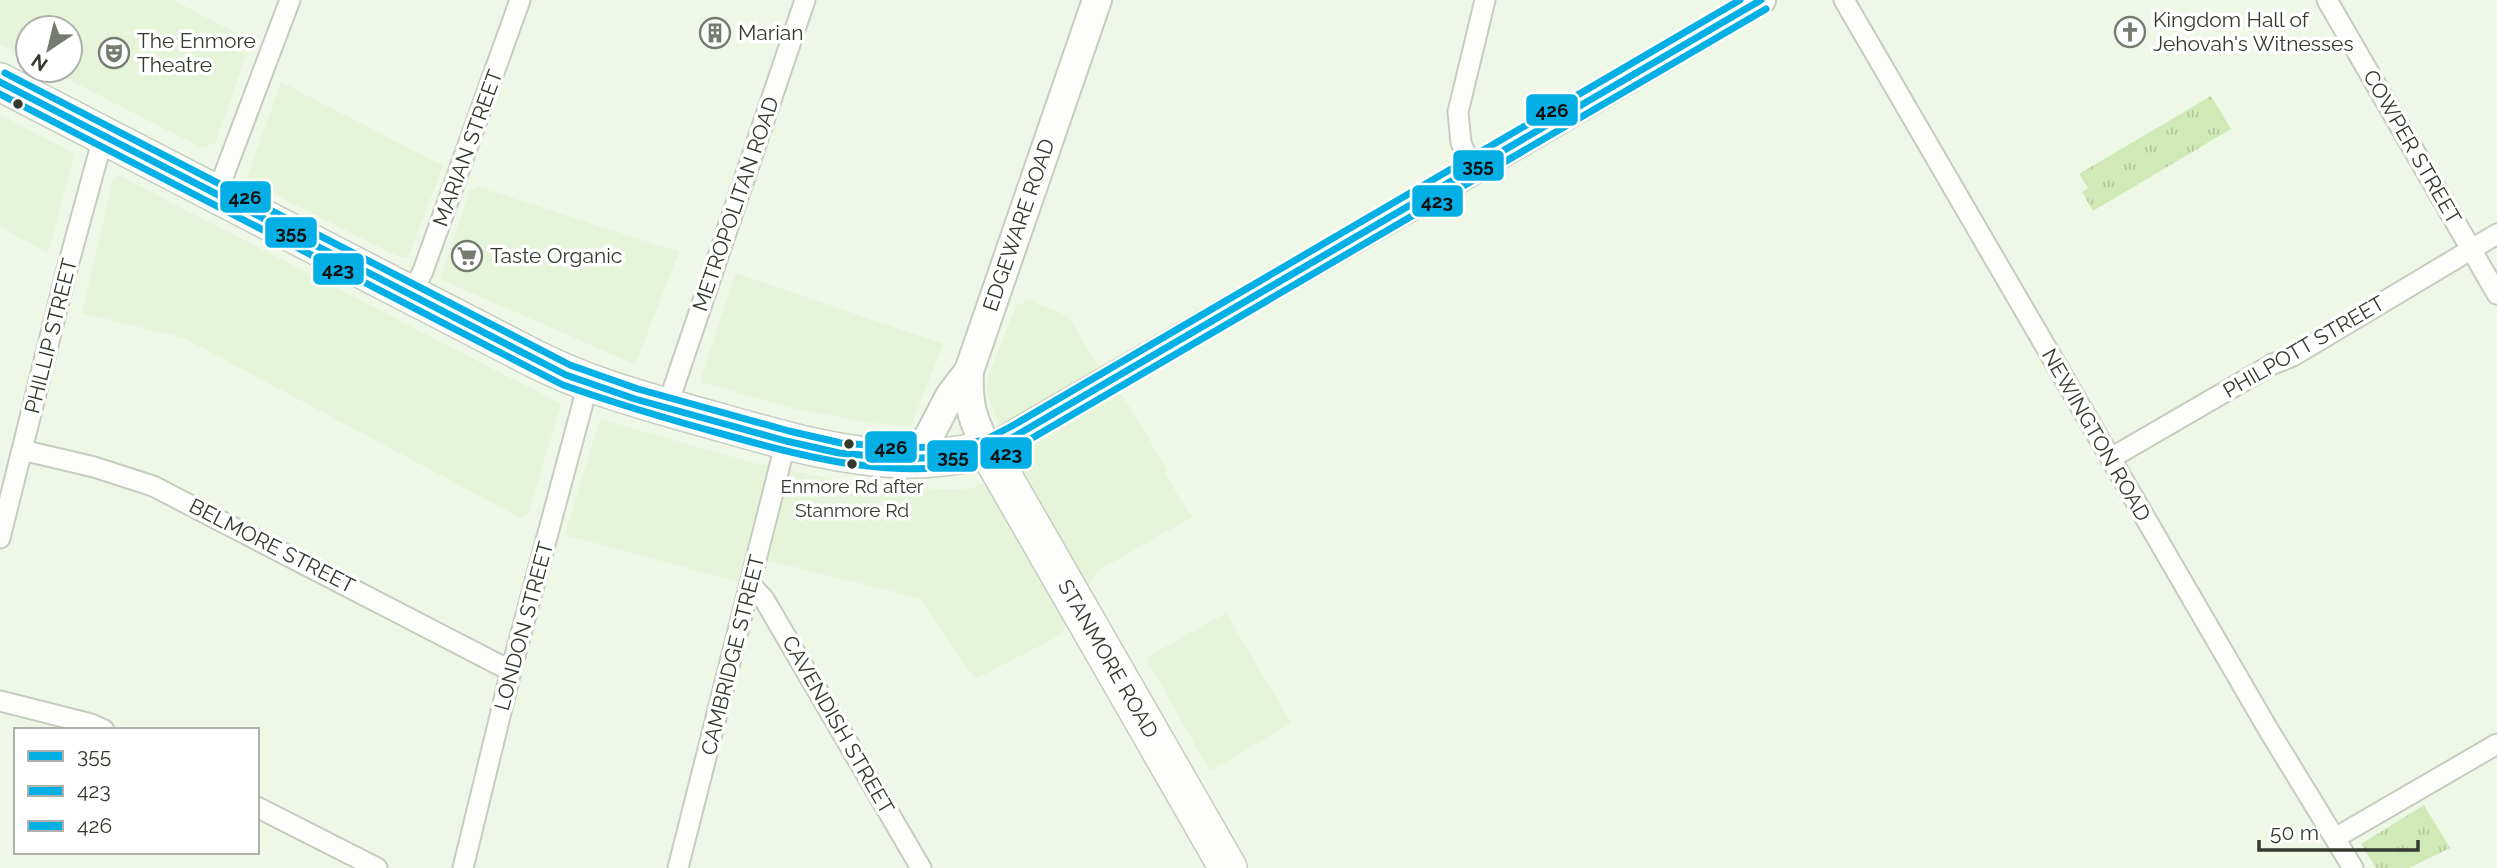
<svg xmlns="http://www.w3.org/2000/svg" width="2497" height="868" font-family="Raleway,sans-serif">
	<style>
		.built { fill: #e6f4d9 }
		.grass { fill: url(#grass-tufts) }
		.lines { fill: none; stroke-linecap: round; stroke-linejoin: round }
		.street-casing { stroke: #c6cdc0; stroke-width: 23 }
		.secondary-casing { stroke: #c6cdc0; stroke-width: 32 }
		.highway-casing { stroke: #c6cdc0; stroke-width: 40 }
		.street { stroke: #fdfefb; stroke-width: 19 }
		.secondary { stroke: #fdfefb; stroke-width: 28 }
		.highway { stroke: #fdfefb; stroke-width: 37 }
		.bus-1-casing { stroke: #fff; stroke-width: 12 }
		.bus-2-casing { stroke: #fff; stroke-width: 12 }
		.bus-3-casing { stroke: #fff; stroke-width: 12 }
		.bus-1 { stroke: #03afe5; stroke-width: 7 }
		.bus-2 { stroke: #03afe5; stroke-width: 7 }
		.bus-3 { stroke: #03afe5; stroke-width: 7 }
		.bus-dot { fill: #343a2f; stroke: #fff; stroke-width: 2.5 }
		.labels { text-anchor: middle; stroke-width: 7; stroke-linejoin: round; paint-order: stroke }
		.bus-label { font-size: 19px; fill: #343a2f; stroke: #fff }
		.poi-label { font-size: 21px; fill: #343a2f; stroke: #fff; text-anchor: start }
		.street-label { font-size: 21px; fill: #343a2f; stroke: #fff }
		.line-badge { stroke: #fff; stroke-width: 2.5 }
		.pale-badge-label { font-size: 19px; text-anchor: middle; font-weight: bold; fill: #111 }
	</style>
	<defs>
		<pattern id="grass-tufts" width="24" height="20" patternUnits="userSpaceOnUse" patternTransform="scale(1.75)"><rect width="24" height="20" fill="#cfeab6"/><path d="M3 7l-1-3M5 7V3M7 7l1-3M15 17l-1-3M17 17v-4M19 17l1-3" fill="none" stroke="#b2c99d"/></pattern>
	</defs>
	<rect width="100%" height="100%" fill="#eff7e7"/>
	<!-- built -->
	<g class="built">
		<path d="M 0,0 L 173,0 L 251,41 L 215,143 L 202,148 L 50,70 L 70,70 L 70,28 L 28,28 L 28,59 L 0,44 Z"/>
		<path d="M 281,82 L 443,166 L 408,257 L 402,258 L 246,180 Z"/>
		<path d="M 0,115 L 72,152 L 74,156 L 48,253 L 0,227 Z"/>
		<path d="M 120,176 L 561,404 L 529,511 L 521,518 L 184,338 L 82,313 L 113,180 Z"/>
		<path d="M 478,187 L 679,252 L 637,360 L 632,363 L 440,279 L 470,191 Z"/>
		<path d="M 736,273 L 943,344 L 911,426 L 872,423 L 800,410 L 700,382 Z"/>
		<path d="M 1028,300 L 1068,316 L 1090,353 L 1130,407 L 1167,470 L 1164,473 L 1192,517 L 1097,571 L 1061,635 L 975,679 L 919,598 L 758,558 L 751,585 L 565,535 L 600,419 L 754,463 L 870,487 L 968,490 L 1025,464 L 997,419 L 985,385 L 1016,306 Z"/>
		<path d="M 1226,613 L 1291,723 L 1210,771 L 1146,658 Z"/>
	</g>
	<!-- grass -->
	<g class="grass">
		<path d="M 2211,96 L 2231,129 L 2093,211 L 2082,192 L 2088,188 L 2079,174 Z"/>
		<path d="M 2424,805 L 2450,848 L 2409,868 L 2376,868 L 2361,844 Z"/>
	</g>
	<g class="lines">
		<!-- street casing -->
		<g class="street-casing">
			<g id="street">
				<path d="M 1844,0 L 2268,729 L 2353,868"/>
				<path d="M 2327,0 L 2497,294"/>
				<path d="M 1473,170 L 1461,143 L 1458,112 L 1485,0"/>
				<path d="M 217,193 L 290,0"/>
				<path d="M 411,294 L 423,271 L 520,0"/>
				<path d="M 667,407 L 805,0"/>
				<path d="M 22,450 L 94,467 L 153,486 L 511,671"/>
				<path d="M 2111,458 L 2273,364 L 2293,356 L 2497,234"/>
				<path d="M 0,538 L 66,273 L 104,134"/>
				<path d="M 751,585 L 764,599 L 921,868"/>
				<path d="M 0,701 L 91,724 L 104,730"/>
				<path d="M 257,807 L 377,868"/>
				<path d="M 2335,838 L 2497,744"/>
				<path d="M 463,868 L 511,671 L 588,384"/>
				<path d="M 678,868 L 786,441"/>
			</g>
		</g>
		<!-- secondary casing -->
		<g class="secondary-casing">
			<g id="secondary">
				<path d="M 1097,0 L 969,371 C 967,405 973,421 988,450 L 1473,170 L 1761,0"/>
				<path d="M 907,459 L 928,438 L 950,396 L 969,371"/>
			</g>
		</g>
		<!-- highway casing -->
		<g class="highway-casing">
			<path id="highway" d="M 0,82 L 533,358 C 586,385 638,399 694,415 C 763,434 832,457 903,459 C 932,460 960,455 988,450 L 1228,868"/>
		</g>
		<!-- street -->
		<use href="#street" class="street"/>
		<!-- secondary -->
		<use href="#secondary" class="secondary"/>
		<!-- highway -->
		<use href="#highway" class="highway"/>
		<!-- bus-1 casing -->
		<g class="bus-1-casing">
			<path id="bus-1" d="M 0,82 L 566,375 L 635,399 L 786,441 L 839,453 L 907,459 L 952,456 L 988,450 L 1017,435 L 1761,0"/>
		</g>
		<!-- bus-2 casing -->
		<g class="bus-2-casing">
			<path id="bus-2" d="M 0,94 L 563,385 C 617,404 671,420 726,435 C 811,459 899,481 988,461 C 1000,458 1011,450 1022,444 L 1766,9"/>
		</g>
		<!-- bus-3 casing -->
		<g class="bus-3-casing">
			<path id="bus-3" d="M 5,73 L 570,365 L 638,389 L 789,431 L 841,443 L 907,448 L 951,446 L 985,440 L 1012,426 L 1740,0"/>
		</g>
		<!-- bus-1 -->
		<use href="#bus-1" class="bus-1"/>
		<!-- bus-2 -->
		<use href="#bus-2" class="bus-2"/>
		<!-- bus-3 -->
		<use href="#bus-3" class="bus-3"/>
	</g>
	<!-- icons -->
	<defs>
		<g id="church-ring" transform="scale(1.575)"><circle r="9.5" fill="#fff" stroke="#757c6f" stroke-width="1.5"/><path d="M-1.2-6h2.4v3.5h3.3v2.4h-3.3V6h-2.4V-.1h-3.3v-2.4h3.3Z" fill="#757c6f"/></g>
		<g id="building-ring" transform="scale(1.575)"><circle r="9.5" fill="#fff" stroke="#757c6f" stroke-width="1.5"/><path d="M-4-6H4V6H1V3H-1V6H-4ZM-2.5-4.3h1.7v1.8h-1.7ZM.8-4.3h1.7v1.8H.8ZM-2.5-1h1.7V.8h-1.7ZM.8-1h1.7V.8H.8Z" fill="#757c6f"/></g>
		<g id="theatre-ring" transform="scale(1.575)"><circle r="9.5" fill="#fff" stroke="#757c6f" stroke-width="1.5"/><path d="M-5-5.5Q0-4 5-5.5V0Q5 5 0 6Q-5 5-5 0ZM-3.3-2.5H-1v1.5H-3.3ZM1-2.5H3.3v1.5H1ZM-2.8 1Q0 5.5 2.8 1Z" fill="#757c6f"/></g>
		<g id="supermarket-ring" transform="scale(1.575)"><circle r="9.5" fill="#fff" stroke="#757c6f" stroke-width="1.5"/><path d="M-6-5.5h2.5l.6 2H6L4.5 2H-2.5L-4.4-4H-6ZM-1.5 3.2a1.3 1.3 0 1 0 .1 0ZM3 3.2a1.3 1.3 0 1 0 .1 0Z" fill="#757c6f"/></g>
	</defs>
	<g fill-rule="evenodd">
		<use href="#church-ring" x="2130" y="32"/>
		<use href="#building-ring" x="715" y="33"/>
		<use href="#theatre-ring" x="114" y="53"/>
		<use href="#supermarket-ring" x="467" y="256"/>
	</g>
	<!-- markers -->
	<g class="bus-dot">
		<circle cx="18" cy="104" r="6"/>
		<circle cx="849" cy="444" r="6"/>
		<circle cx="852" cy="464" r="6"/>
	</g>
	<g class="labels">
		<!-- bus labels -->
		<g class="bus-label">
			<text x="852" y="493">Enmore Rd after<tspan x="852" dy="24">Stanmore Rd</tspan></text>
		</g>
		<!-- poi labels -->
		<g class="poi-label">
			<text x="2153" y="27">Kingdom Hall of<tspan x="2153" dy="24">Jehovah's Witnesses</tspan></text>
			<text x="738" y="40">Marian</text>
			<text x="137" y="48">The Enmore<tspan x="137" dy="24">Theatre</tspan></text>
			<text x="490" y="263">Taste Organic</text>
		</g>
		<!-- street labels -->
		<g class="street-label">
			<text transform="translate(2412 147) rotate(60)" y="7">COWPER STREET</text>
			<text transform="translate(468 148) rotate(-70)" y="7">MARIAN STREET</text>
			<text transform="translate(736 204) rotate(-71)" y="7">METROPOLITAN ROAD</text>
			<text transform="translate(1019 225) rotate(-71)" y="7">EDGEWARE ROAD</text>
			<text transform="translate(51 336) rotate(-76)" y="7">PHILLIP STREET</text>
			<text transform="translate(2304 347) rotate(-30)" y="7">PHILPOTT STREET</text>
			<text transform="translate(2096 435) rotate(60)" y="7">NEWINGTON ROAD</text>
			<text transform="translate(272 546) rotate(27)" y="7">BELMORE STREET</text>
			<text transform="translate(524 626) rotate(-75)" y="7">LONDON STREET</text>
			<text transform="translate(733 655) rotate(-76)" y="7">CAMBRIDGE STREET</text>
			<text transform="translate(1108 659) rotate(60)" y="7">STANMORE ROAD</text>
			<text transform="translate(838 725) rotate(60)" y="7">CAVENDISH STREET</text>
		</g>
	</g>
	<g class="line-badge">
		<rect x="1525" y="93" width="54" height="34" rx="7" fill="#03afe5"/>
		<rect x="1452" y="149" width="53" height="33" rx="7" fill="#03afe5"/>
		<rect x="219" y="180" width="53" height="34" rx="7" fill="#03afe5"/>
		<rect x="1411" y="184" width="53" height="34" rx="7" fill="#03afe5"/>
		<rect x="264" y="216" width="54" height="33" rx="7" fill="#03afe5"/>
		<rect x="312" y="252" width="53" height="34" rx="7" fill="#03afe5"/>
		<rect x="864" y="430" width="54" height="34" rx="7" fill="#03afe5"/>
		<rect x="979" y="436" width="54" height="34" rx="7" fill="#03afe5"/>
		<rect x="926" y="439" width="53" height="34" rx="7" fill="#03afe5"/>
	</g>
	<g class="pale-badge-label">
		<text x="1552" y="117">426</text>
		<text x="1478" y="172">355</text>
		<text x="245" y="204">426</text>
		<text x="1437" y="208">423</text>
		<text x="291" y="239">355</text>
		<text x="338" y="276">423</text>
		<text x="891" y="454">426</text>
		<text x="1006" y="460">423</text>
		<text x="953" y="463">355</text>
	</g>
	<!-- legend -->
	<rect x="14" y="728" width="245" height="126" fill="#ffffff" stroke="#aeb0ac" stroke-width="2"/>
	<rect x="28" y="751" width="35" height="10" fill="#03afe5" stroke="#aeb0ac" stroke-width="2"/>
	<text x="77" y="763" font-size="21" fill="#343a2f">355</text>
	<rect x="28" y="786" width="35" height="10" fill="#03afe5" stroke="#aeb0ac" stroke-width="2"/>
	<text x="77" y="798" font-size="21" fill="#343a2f">423</text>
	<rect x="28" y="821" width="35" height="10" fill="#03afe5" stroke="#aeb0ac" stroke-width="2"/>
	<text x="77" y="833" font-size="21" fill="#343a2f">426</text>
	<!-- north arrow -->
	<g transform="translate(49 49) rotate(215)"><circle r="33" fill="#ffffff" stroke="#aeb0ac" stroke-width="2"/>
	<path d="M0-5L12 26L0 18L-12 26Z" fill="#757c6f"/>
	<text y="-10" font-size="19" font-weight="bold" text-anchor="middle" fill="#343a2f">N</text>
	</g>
	<!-- scale -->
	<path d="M2259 840v10h159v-10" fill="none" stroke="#343a2f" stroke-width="3.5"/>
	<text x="2270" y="840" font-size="21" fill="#343a2f" stroke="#ffffff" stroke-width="5" paint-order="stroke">50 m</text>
</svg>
